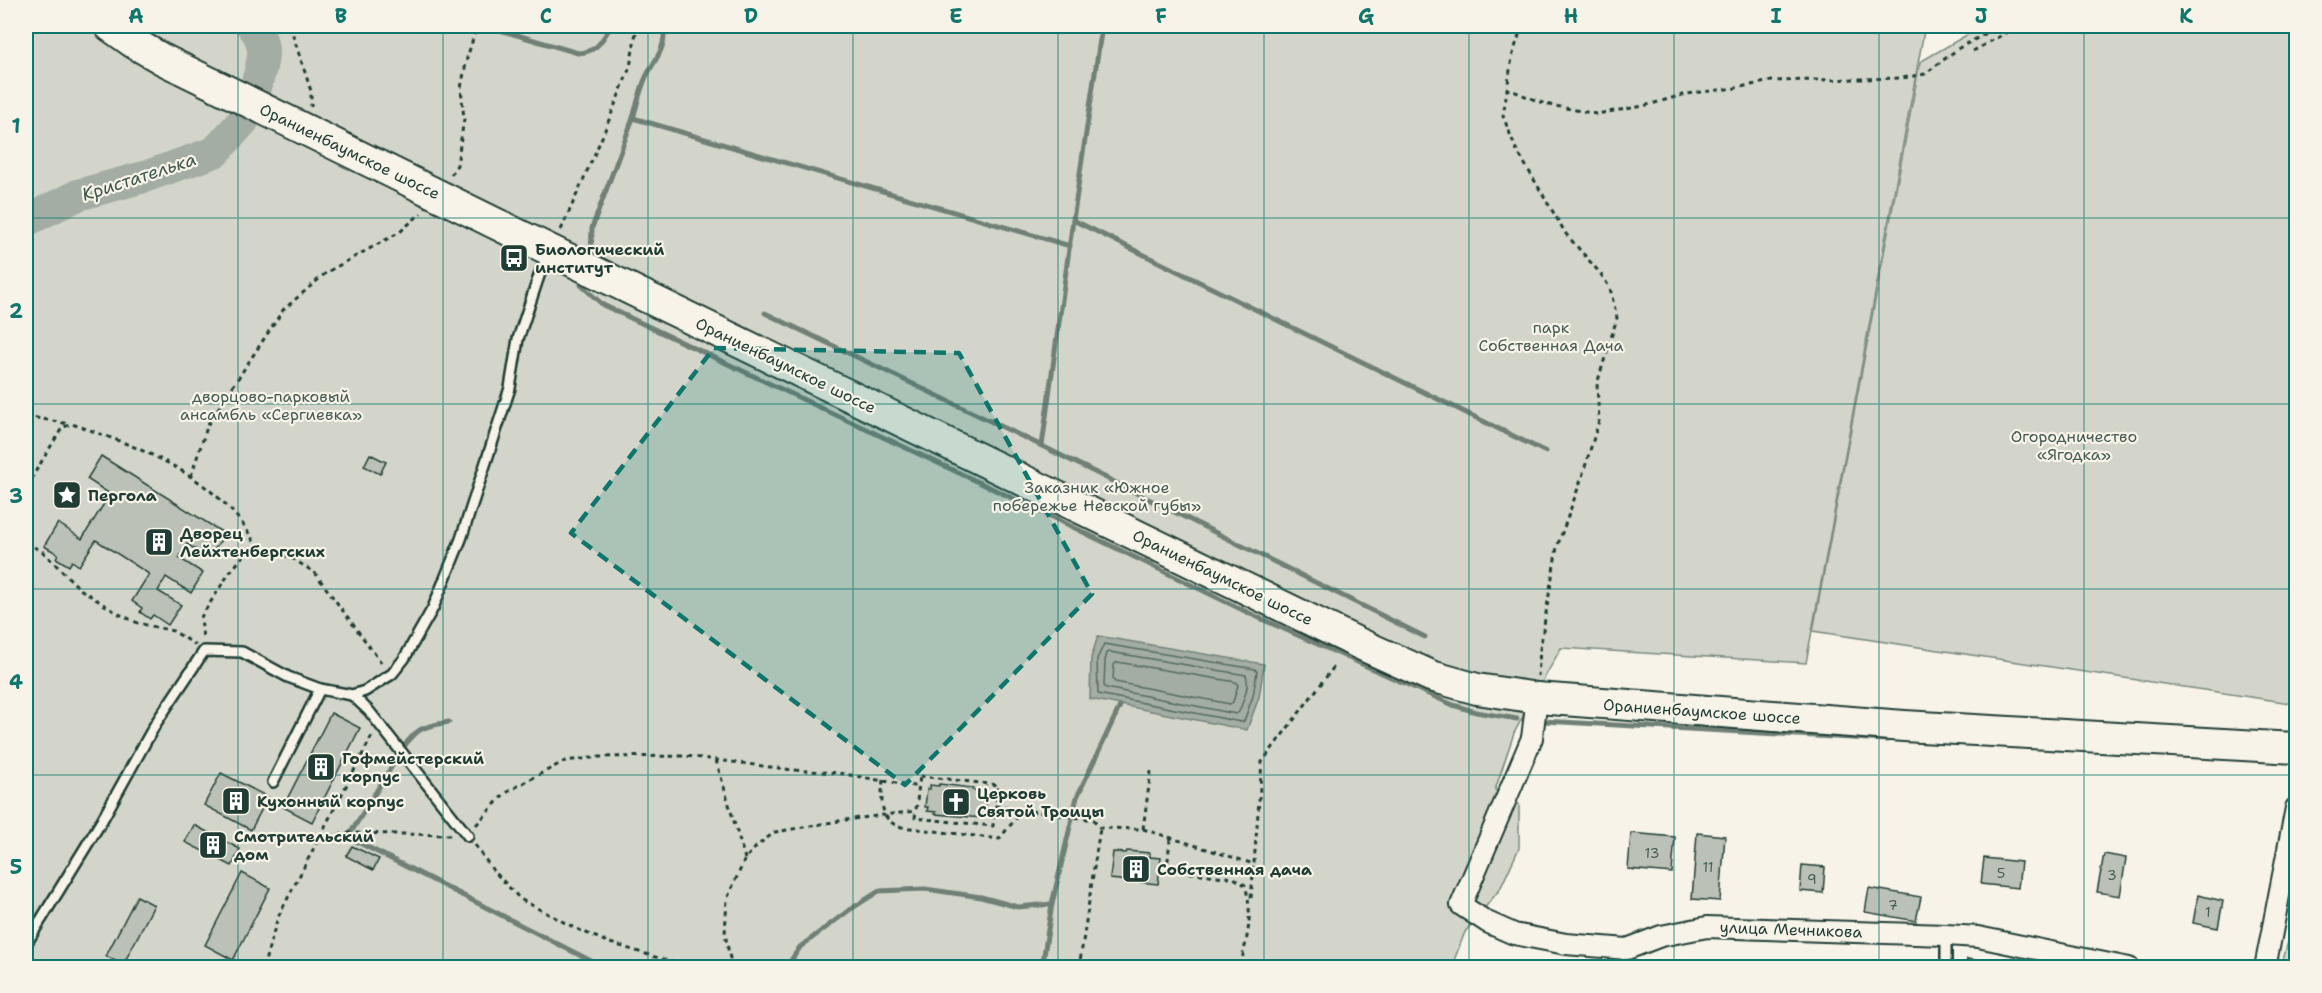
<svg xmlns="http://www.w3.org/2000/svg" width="2322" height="993" font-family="'Shantell Sans',sans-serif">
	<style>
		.green { fill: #d3d5ca; stroke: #79897f; stroke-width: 1.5 }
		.water { fill: #a4ada3; stroke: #6f8077; stroke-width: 1.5 }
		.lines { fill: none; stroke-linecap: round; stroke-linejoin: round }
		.shore { stroke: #546a60; stroke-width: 1.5 }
		.stream { stroke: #6f8077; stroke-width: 5 }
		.river { stroke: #a4ada3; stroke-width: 32 }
		.building { fill: #bbc1b6; stroke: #1f3d34; stroke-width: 1.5 }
		.service-casing { stroke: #1f3d34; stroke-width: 14 }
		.minor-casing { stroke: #1f3d34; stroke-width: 24 }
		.primary-casing { stroke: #1f3d34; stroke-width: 34 }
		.path { stroke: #1f3d34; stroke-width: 3; stroke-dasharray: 4.5 4.5; stroke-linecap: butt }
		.service { stroke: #f7f3e8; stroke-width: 9 }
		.minor { stroke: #f7f3e8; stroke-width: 20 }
		.primary { stroke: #f7f3e8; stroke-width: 30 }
		.marked { fill: #0f766e; fill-opacity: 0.2; stroke: #0f766e; stroke-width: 4.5; stroke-dasharray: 12 8; stroke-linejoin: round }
		.grid { fill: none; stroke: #0f766e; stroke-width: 1.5; stroke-opacity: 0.55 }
		.labels { text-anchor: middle; stroke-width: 4.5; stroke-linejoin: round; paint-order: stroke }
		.number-label { font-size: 14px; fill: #465e54 }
		.street-label { font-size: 16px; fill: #1f3d34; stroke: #f7f3e8 }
		.poi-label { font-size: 16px; font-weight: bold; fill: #1f3d34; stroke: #f7f3e8; text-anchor: start }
		.park-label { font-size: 16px; fill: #435b52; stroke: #f7f3e8 }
		.water-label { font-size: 18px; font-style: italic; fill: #405950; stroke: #f7f3e8 }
		.neatline { fill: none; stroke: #0f766e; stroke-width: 2 }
		.grid-label { font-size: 20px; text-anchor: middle; font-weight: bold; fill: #0f766e }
	</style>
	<rect width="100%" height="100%" fill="#f7f3e8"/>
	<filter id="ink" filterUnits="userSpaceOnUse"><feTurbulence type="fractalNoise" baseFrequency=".0167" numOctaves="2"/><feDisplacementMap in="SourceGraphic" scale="12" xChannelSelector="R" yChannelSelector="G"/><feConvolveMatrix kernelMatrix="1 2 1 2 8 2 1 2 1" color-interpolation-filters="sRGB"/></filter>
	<g filter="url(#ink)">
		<!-- green -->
		<g class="green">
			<path d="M 26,26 L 1925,26 L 1806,663 L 1561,648 L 1514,733 L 1495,790 L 1519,804 L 1519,848 L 1500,889 L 1465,932 L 1451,968 L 26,967 Z"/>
			<path d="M 1982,26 L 2296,26 L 2296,704 L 1813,631 L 1920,62 Z"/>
			<path d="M 2296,913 L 2296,967 L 2281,967 Z"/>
		</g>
		<!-- water -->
		<path class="water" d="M 1098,636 L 1264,664 L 1259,697 L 1247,730 L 1090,699 L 1091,658 Z"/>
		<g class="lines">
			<!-- shore -->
			<g class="shore">
				<path d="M 1104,644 L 1255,669 L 1257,672 L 1253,696 L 1244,721 L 1241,722 L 1098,694 L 1097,659 Z"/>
				<path d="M 1110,652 L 1246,675 C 1250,687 1243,701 1239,712 L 1236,714 L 1106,688 L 1104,686 L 1105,661 L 1107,653 Z"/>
				<path d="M 1117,662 L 1236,682 L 1238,685 L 1233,702 L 1230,704 L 1115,682 L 1113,679 L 1114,665 Z"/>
			</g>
			<!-- stream -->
			<g class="stream">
				<path d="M 486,26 L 578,53 C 598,52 601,41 611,26"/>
				<path d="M 633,118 C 637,105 640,90 646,77 C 655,58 666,51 664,26"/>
				<path d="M 1073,220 L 1546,452"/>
				<path d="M 591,256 L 592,228 L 633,118 L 1070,246"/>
				<path d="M 581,285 L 603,305 L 1042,512 L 1253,615 L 1453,705 L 1476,712 L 1517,719"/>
				<path d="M 765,313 L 1042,446 L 1425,637"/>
				<path d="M 1042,446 L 1073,220 L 1102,26"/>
				<path d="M 1544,721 L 1887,740"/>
				<path d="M 402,749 C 418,727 422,727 449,722"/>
				<path d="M 400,753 L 348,837 L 605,968"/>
				<path d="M 786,968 L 800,947 L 848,911 L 879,891 L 925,889 L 981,897 L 1018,907 L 1052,904"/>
				<path d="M 1042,968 L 1052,904 L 1077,797 L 1120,706"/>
			</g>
			<!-- river -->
			<g class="river">
				<path d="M 252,26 C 269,43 263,64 256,85"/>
				<path d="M 26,221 L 78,195 L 144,177 L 215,152 L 243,121"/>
			</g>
		</g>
		<!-- building -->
		<g class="building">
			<path d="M 370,454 L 386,462 L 380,474 L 364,466 Z"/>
			<path d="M 101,456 L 225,534 L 209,558 L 187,544 L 179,558 L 203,573 L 191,593 L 166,577 L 158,591 L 181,605 L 168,625 L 153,615 L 150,619 L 140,612 L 142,608 L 132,601 L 149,574 L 96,540 L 79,566 L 72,561 L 69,566 L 56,558 L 58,554 L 44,546 L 58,523 L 82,539 L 110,494 L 87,479 Z"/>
			<path d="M 331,713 L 360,728 L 312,822 L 283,807 Z"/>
			<path d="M 221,773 L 268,797 L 251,830 L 204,805 Z"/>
			<path d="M 939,784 L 973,788 L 972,790 L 985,792 L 984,796 L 987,796 L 985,814 L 982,814 L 982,818 L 935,814 L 936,812 L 927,811 L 928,807 L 925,807 L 927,789 L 930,789 L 930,785 L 939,786 Z"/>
			<path d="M 194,825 L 240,849 L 232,866 L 185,842 Z"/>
			<path d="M 1631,833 L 1675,837 L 1672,873 L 1628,869 Z"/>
			<path d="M 1697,833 L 1725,836 L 1720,901 L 1692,899 Z"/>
			<path d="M 352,846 L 379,859 L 373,870 L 346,856 Z"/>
			<path d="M 1127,851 L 1150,853 L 1150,857 L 1161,858 L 1158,884 L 1110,879 L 1113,852 L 1126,853 Z"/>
			<path d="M 2104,854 L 2126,858 L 2120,896 L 2097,892 Z"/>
			<path d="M 1984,858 L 2021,862 L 2018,888 L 1981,884 Z"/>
			<path d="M 1802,865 L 1825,867 L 1823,893 L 1800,891 Z"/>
			<path d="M 242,873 L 270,888 L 233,960 L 205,945 Z"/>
			<path d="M 1869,888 L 1921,897 L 1916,921 L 1865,912 Z"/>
			<path d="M 2198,895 L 2223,901 L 2218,928 L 2193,923 Z"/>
			<path d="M 137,896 L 154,905 L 123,965 L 106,956 Z"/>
			<path d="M 1967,959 L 2029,968 L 1965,968 Z"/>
		</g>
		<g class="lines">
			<!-- service casing -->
			<g class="service-casing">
				<g id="service">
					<path d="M 352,695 L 369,711 L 468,836"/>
					<path d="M 273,782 L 320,689"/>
					<path d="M 1946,935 L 1946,968"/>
					<path d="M 26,944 L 101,822 L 156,723 L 204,651 L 242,652 L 288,677 L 320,689 L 352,695 L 365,691 L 392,674 L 404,659 L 433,608 L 461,539 L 510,388 L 518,339 L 541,270 L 549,254"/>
				</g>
			</g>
			<!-- minor casing -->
			<g class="minor-casing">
				<g id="minor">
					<path d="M 1537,698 L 1532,738 L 1461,905 L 1487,922 L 1514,934 L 1566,944 L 1627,949 L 1661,936 L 1707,927 L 1946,935 L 1978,937 L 2129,968"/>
					<path d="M 2265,968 L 2296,808"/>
				</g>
			</g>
			<!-- primary casing -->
			<g class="primary-casing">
				<path id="primary" d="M 110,26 L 134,43 L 162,59 L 521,236 L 1358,643 L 1431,676 L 1477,689 L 1537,698 L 1904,726 L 2296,748"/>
			</g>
			<!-- path -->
			<g class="path">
				<path d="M 290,26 L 311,91 L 311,107"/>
				<path d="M 1522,26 L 1512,57 L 1503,116 L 1516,149 L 1566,234 L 1600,273 L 1610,288 L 1617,318 L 1597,384 L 1599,421 L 1581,480 L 1557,547 L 1540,649 L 1538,676"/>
				<path d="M 1973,51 L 2018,26"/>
				<path d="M 1506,88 L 1545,104 L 1596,114 L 1644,106 L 1686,94 L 1735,88 L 1772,81 L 1902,78 L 1925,74 L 1959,48 L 2000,26"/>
				<path d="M 451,175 L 457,165 L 464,119 L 461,88 L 467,58 L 477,26"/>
				<path d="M 561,230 L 603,135 L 630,67 L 637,26"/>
				<path d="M 26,416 L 69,424"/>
				<path d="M 191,476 L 208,424 L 283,310 L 327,272 L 400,232 L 421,213"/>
				<path d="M 26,487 L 62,428 L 71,424 C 86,428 100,434 114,439 C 170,460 230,492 257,548 L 247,552 L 230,572 L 201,617 L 203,640"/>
				<path d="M 26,543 L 42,551 L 80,589 L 117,613 L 138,623 L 173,631 L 196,645"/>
				<path d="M 257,548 L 292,558 L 315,573 L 383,665"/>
				<path d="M 716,760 L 745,859"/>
				<path d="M 920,776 L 998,785 L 993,826 L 915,818 Z"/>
				<path d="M 883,780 C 881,800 879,822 902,827 L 999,839 L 1023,810"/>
				<path d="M 995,806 L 1094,820 L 1100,828 L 1143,829 L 1254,864 L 1262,762 L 1336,664"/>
				<path d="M 476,825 L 504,794 L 523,783 L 565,761 L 600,757 L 686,756 L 793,770 L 838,773 L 919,787"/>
				<path d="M 1143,829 L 1151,771"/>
				<path d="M 320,837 L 350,833 L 451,835"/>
				<path d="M 1170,839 L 1167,870 L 1234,878 L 1245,885 C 1254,916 1247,937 1240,968"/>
				<path d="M 475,845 L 492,869 L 520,899 L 575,928 L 607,942 L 691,968"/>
				<path d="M 1251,898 L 1254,864"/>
				<path d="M 263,968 L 278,917 L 372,736"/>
				<path d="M 732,968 L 725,934 L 727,899 L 745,859 L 758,845 L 775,832 L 845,820 L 916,811"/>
				<path d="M 1079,968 L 1100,828"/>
			</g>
			<!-- service -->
			<use href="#service" class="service"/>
			<!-- minor -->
			<use href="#minor" class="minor"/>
			<!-- primary -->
			<use href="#primary" class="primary"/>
		</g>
	</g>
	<!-- marked area -->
	<path class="marked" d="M 714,348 L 959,353 L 1092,594 L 905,785 L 571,533 Z"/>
	<!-- grid -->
	<path class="grid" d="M 238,26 L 238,968M 443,26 L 443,968M 648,26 L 648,968M 853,26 L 853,968M 1058,26 L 1058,968M 1264,26 L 1264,968M 1469,26 L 1469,968M 1674,26 L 1674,968M 1879,26 L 1879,968M 2084,26 L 2084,968M 26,218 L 2296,218M 26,404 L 2296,404M 26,589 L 2296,589M 26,775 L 2296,775"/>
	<!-- icons -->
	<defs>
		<g id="bus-square" transform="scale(1.5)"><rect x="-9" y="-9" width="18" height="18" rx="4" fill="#1f3d34" stroke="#f7f3e8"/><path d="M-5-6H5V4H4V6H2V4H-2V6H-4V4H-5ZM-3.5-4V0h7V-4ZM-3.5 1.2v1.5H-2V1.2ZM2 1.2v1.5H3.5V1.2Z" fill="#fff"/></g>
		<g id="sight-square" transform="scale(1.5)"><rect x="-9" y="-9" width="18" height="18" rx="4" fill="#1f3d34" stroke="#f7f3e8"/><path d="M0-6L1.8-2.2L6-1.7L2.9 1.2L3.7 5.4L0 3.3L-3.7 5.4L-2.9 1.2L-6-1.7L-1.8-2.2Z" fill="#fff"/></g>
		<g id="building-square" transform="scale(1.5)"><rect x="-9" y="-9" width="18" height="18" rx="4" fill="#1f3d34" stroke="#f7f3e8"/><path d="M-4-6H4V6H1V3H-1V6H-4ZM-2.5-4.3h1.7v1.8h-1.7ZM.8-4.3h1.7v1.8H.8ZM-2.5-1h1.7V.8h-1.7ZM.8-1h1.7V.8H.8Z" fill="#fff"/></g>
		<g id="church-square" transform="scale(1.5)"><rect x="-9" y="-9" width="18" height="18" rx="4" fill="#1f3d34" stroke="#f7f3e8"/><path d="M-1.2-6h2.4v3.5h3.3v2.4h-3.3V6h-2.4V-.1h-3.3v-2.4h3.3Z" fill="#fff"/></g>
	</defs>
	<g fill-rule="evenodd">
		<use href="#bus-square" x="514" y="258"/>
		<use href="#sight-square" x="67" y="495"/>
		<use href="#building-square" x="159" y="542"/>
		<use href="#building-square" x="321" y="767"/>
		<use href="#building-square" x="236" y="801"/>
		<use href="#church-square" x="956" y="802"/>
		<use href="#building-square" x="213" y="845"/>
		<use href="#building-square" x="1136" y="869"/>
	</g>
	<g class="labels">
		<!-- number labels -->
		<g class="number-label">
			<text x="1652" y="858">13</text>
			<text x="1708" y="872">11</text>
			<text x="2001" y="878">5</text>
			<text x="2112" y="880">3</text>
			<text x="1812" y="884">9</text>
			<text x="1893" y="910">7</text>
			<text x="2208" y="917">1</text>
		</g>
		<!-- street labels -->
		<g class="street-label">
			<text transform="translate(350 151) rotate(26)" y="6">Ораниенбаумское шоссе</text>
			<text transform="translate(786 365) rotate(26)" y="6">Ораниенбаумское шоссе</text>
			<text transform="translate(1223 577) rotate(26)" y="6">Ораниенбаумское шоссе</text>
			<text transform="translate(1702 711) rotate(4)" y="6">Ораниенбаумское шоссе</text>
			<text transform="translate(1791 929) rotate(2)" y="6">улица Мечникова</text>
		</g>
		<!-- poi labels -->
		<g class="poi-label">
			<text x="535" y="255">Биологический<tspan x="535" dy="18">институт</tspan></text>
			<text x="88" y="501">Пергола</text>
			<text x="180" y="539">Дворец<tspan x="180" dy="18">Лейхтенбергских</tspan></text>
			<text x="342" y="764">Гофмейстерский<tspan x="342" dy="18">корпус</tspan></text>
			<text x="977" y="799">Церковь<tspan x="977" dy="18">Святой Троицы</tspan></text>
			<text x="257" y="807">Кухонный корпус</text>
			<text x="234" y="842">Смотрительский<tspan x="234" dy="18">дом</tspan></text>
			<text x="1157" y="875">Собственная дача</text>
		</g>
		<!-- park labels -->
		<g class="park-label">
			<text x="1551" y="333">парк<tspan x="1551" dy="18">Собственная Дача</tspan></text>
			<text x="271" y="402">дворцово-парковый<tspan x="271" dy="18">ансамбль «Сергиевка»</tspan></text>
			<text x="2074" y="442">Огородничество<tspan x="2074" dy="18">«Ягодка»</tspan></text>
			<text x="1097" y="493">Заказник «Южное<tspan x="1097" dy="18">побережье Невской губы»</tspan></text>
		</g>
		<!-- water labels -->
		<g class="water-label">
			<text transform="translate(139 177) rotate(-18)" y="6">Кристателька</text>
		</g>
	</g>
	<!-- margin -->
	<rect width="2322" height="993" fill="none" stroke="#f7f3e8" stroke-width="66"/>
	<rect x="33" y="33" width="2256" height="927" class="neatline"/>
	<g class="grid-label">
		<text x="136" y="23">A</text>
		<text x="341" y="23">B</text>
		<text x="546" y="23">C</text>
		<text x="751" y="23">D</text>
		<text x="956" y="23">E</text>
		<text x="1161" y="23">F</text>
		<text x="1366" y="23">G</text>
		<text x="1571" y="23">H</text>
		<text x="1776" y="23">I</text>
		<text x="1981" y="23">J</text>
		<text x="2186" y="23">K</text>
		<text x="16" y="133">1</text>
		<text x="16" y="318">2</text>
		<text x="16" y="503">3</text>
		<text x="16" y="689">4</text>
		<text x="16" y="874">5</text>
	</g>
</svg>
